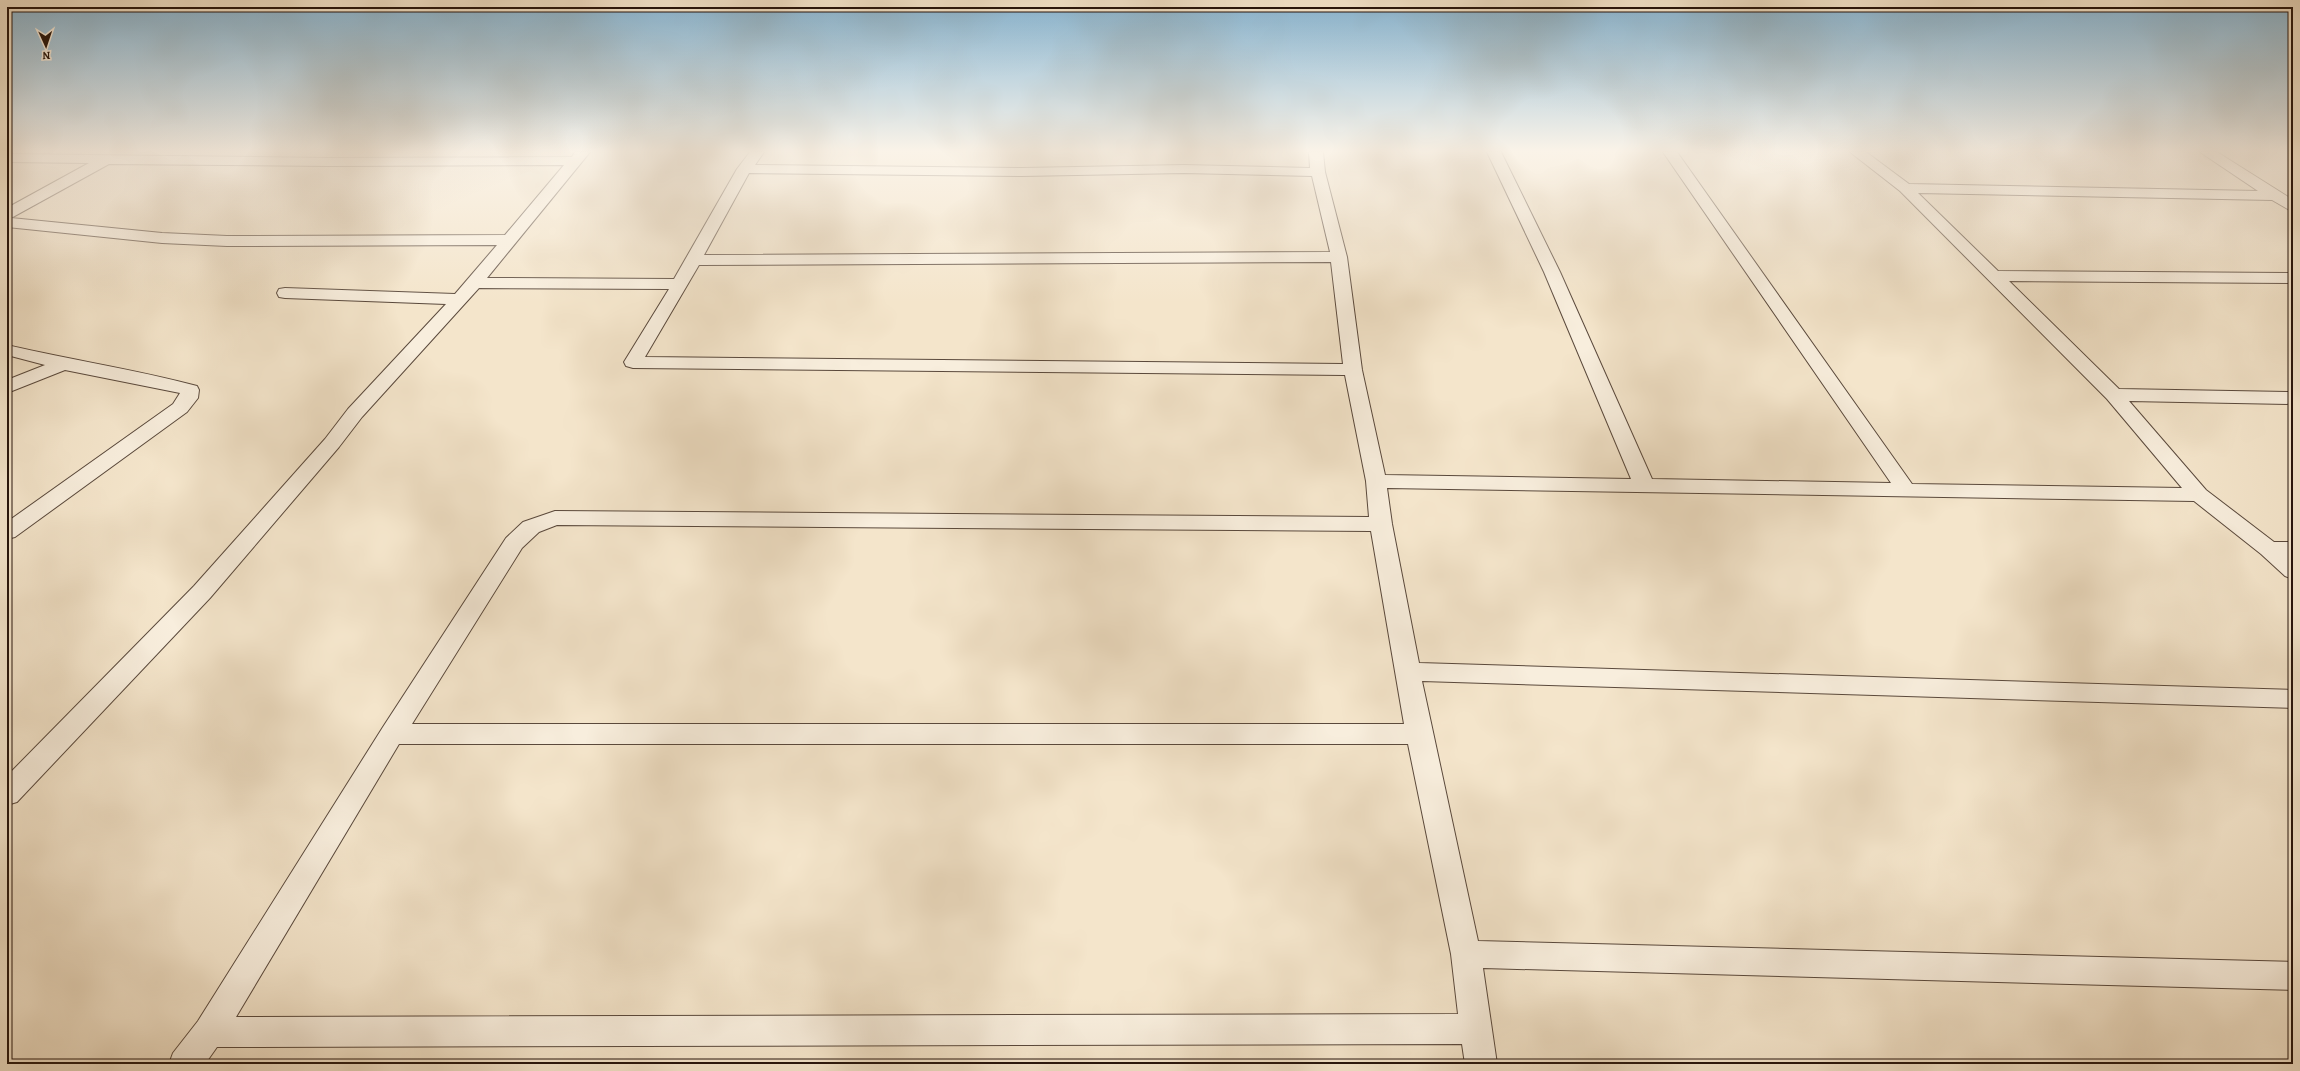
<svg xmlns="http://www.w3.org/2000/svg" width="2300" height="1071" font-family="Alegreya,serif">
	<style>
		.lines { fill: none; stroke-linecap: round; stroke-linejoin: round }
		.street-casing { stroke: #5a493c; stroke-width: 2 }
		.street { fill: #f8eedd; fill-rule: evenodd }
	</style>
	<rect width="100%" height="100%" fill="#f4e5cb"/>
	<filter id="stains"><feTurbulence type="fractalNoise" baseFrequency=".005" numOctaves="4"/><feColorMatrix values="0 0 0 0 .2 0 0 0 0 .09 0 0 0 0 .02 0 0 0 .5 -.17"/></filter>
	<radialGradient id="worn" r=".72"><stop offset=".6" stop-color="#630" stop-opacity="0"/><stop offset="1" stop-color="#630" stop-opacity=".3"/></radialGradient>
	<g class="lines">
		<!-- street casing -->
		<g class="street-casing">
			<g id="street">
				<path d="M 575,152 L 590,152 L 487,278 L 674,279 L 737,169 L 750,152 L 764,152 L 755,165 L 1022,168 L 1184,165 L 1310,168 L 1309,152 L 1323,152 L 1325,172 L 1347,257 L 1362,370 L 1385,475 L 1631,479 L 1544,272 L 1487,152 L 1501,152 L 1560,272 L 1652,479 L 1891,483 L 1663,152 L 1677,152 L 1912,484 L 2182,488 L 2107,399 L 1900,191 L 1850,152 L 1866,152 L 1909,184 L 2258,191 L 2200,152 L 2217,152 L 2293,200 L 2293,212 L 2272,200 L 1918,193 L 1998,271 L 2293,273 L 2293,283 L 2009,281 L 2119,389 L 2293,392 L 2293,404 L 2129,401 L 2206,490 L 2274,542 L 2293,542 L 2293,556 L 2291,556 L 2293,558 L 2293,579 L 2285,576 L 2261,554 L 2194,501 L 1387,488 L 1392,524 L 1419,663 L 2293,690 L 2293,708 L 1422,681 L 1478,941 L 2293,962 L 2293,990 L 1483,968 L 1497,1064 L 1465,1064 L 1462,1044 L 217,1047 L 205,1064 L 169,1064 L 173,1053 L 198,1021 L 383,727 L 506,538 L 523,522 L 555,511 L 1369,517 L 1366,481 L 1345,375 L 633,368 L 626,366 L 624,362 L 669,289 L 479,288 L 362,417 L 339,447 L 210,598 L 17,802 L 7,805 L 7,776 L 194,586 L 325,439 L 348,409 L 446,304 L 285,298 L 279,297 L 277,293 L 279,289 L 285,288 L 455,294 L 497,245 L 227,246 L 162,243 L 7,227 L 7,208 L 89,163 L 7,162 L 7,154 L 329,158 L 572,157 ZM 109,164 L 329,166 L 564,165 L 505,235 L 227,236 L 162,233 L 11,218 ZM 749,173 L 1022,176 L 1184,173 L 1312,176 L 1330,252 L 704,255 ZM 1331,262 L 1343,364 L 645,357 L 699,265 ZM 557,525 L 1371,531 L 1404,724 L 412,724 L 522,548 L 539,532 ZM 399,744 L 1408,744 L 1451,954 L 1458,1014 L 236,1017 Z"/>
				<path d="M 7,345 C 70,360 134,369 197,386 L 199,390 L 198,398 L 187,412 L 15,537 L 7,539 L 7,522 L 173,404 L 180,393 L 65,370 L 7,393 L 7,380 L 45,365 L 7,355 Z"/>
			</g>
		</g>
		<!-- street -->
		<use href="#street" class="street"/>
	</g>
	<!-- sky -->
	<linearGradient id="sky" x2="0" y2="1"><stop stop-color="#89b8d6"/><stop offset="0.5" stop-color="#faf3e8"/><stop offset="1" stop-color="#faf3e8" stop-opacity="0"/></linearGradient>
	<rect width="2300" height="302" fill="url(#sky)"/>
	<!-- margin -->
	<rect width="2300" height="1071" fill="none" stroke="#f4e5cb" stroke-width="24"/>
	<rect x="8" y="8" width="2284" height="1055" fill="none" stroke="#27150c" stroke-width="2"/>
	<rect x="12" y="12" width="2276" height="1047" fill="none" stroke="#27150c"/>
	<!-- north arrow -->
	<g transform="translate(46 46) rotate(177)" stroke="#f8eedd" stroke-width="3" paint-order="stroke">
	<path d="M0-3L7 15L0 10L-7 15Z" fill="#27150c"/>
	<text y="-6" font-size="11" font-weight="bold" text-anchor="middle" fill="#27150c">N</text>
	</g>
	<rect width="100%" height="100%" filter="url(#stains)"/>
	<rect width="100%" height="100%" fill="url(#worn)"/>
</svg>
